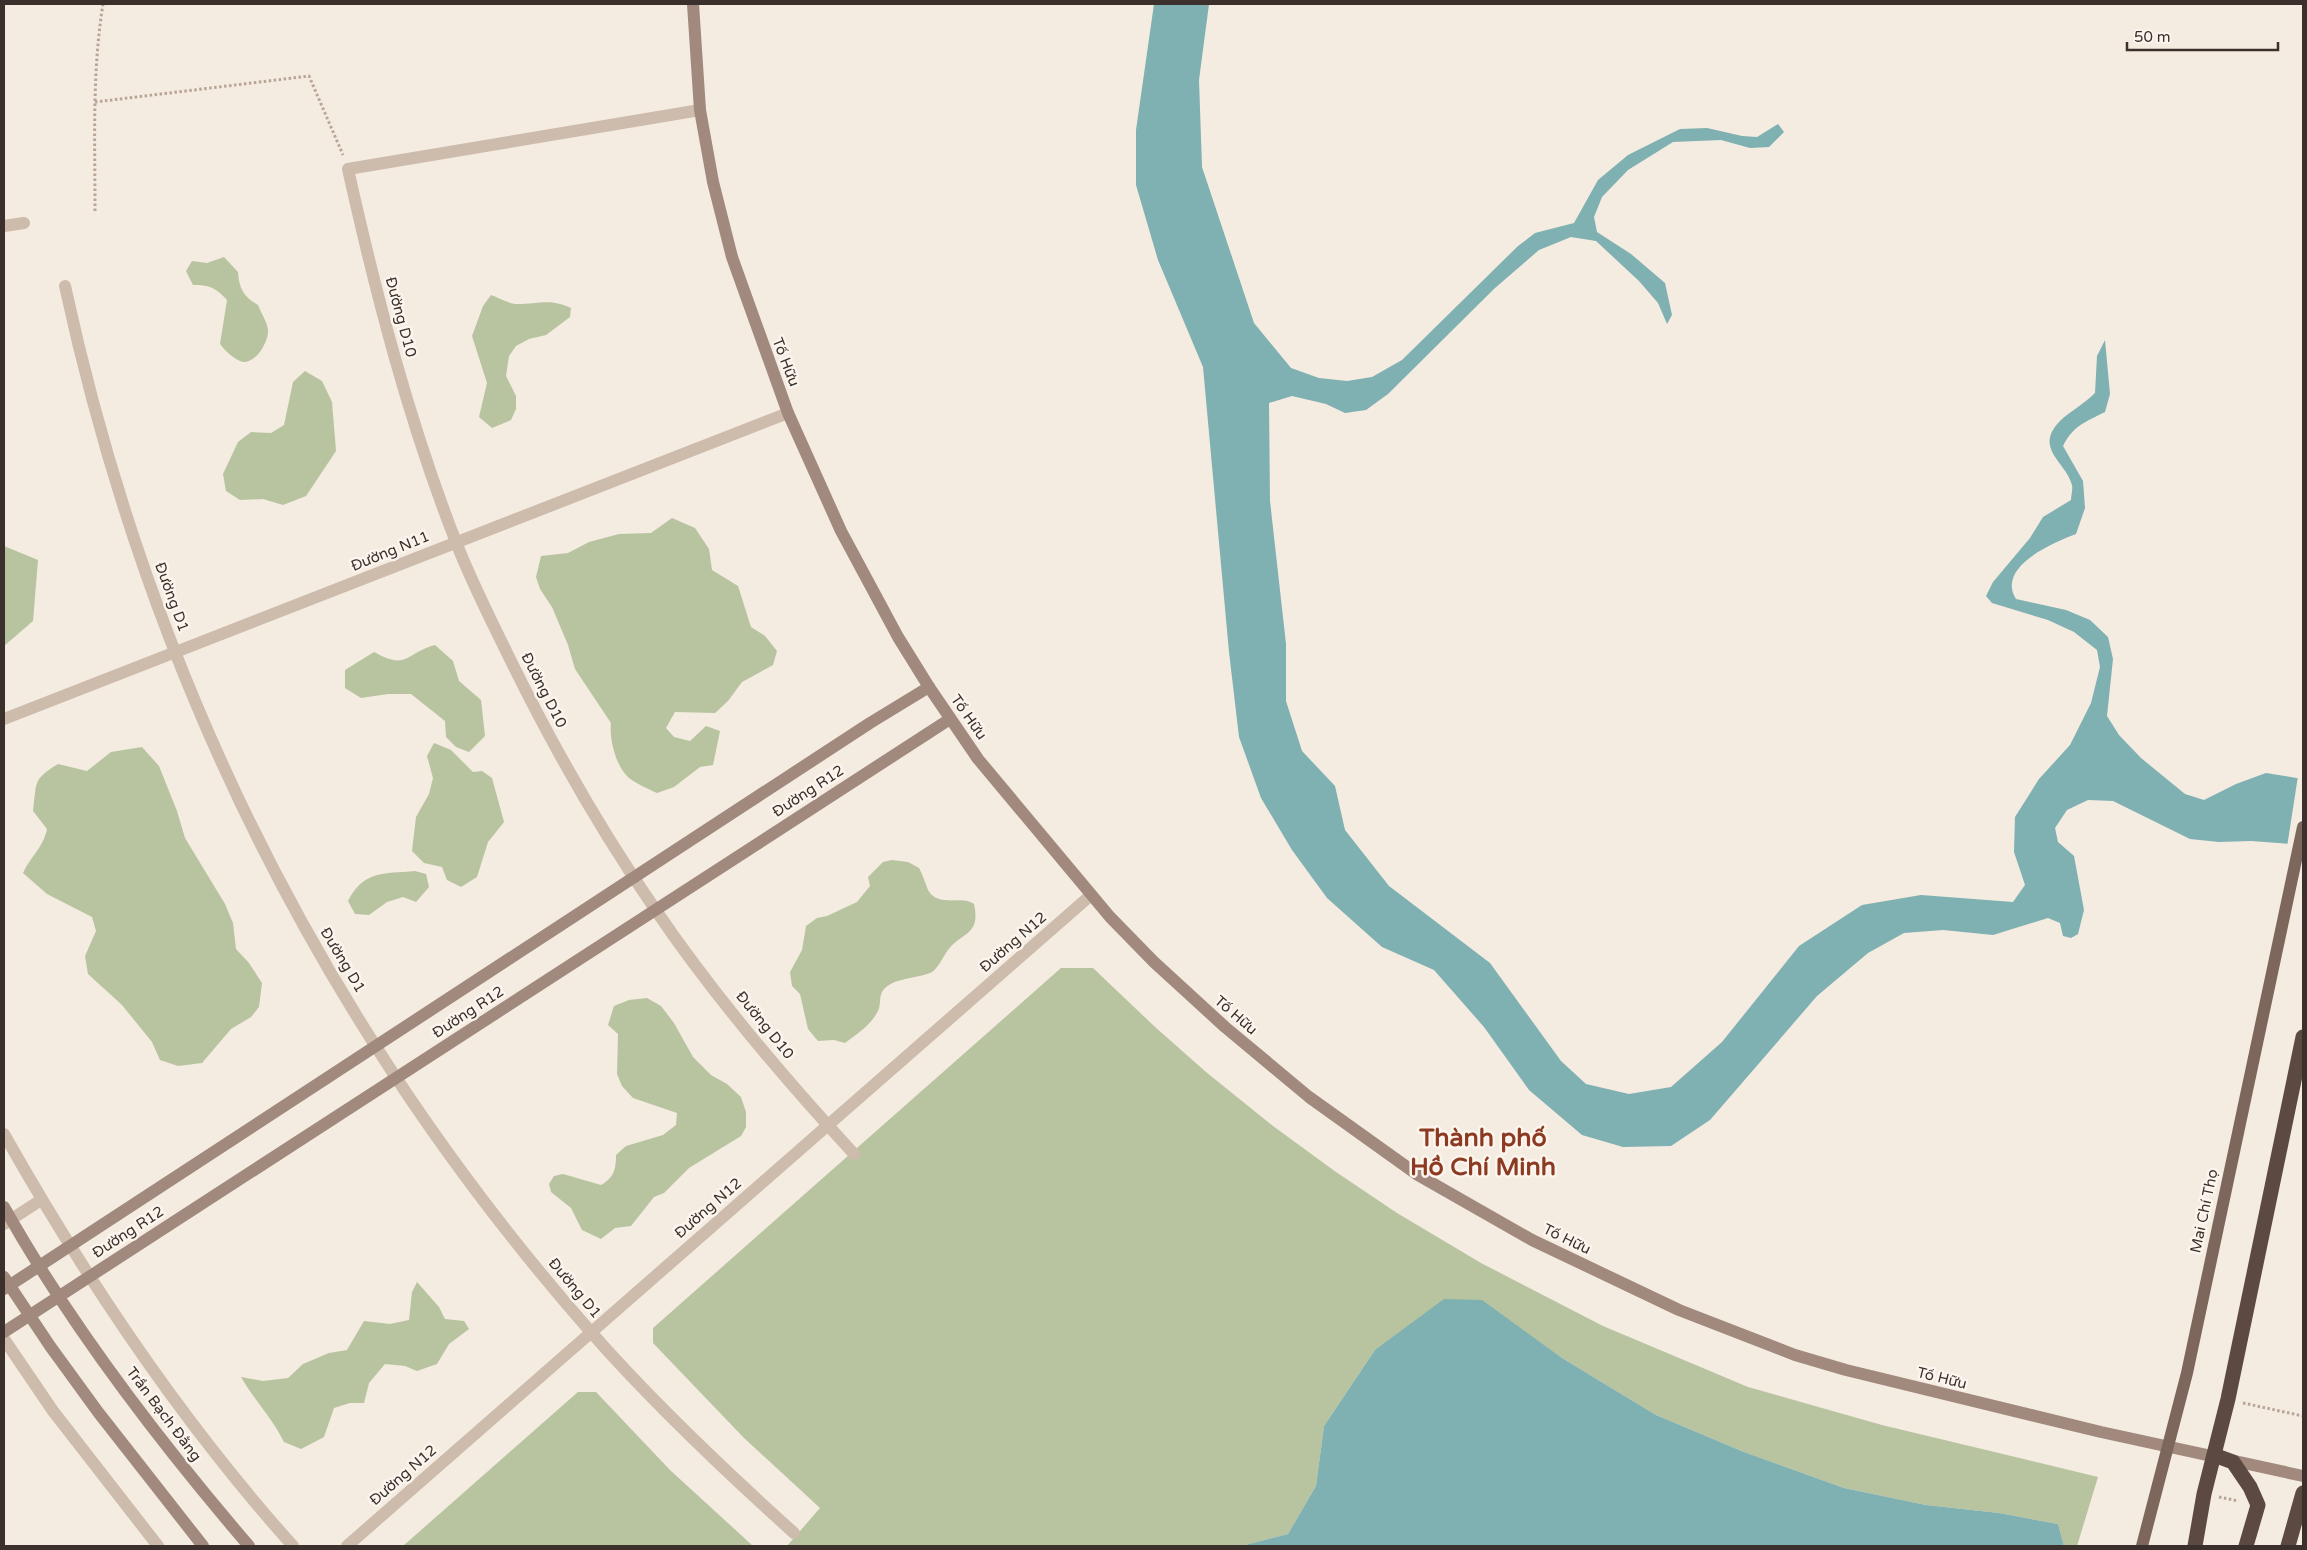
<svg xmlns="http://www.w3.org/2000/svg" width="2307" height="1550" font-family="'Varela Round',sans-serif">
	<style>
		.green { fill: #b8c4a0 }
		.water { fill: #7fb0b2 }
		.pier { fill: #f4ebe1 }
		.lines { fill: none; stroke-linecap: round; stroke-linejoin: round }
		.path { stroke: #b9a596; stroke-width: 3; stroke-dasharray: 2.5 2.5; stroke-linecap: butt }
		.street { stroke: #cdbbac; stroke-width: 12 }
		.secondary { stroke: #a18a7d; stroke-width: 12 }
		.primary { stroke: #7d675c; stroke-width: 12 }
		.highway { stroke: #5c4a42; stroke-width: 15 }
		.labels { text-anchor: middle; stroke-width: 5; stroke-linejoin: round; paint-order: stroke }
		.street-label { font-size: 15px; fill: #3b302b; stroke: #fbf5ee }
		.town-label { font-size: 25px; font-weight: bold; fill: #8c3b22; stroke: #fbf5ee }
	</style>
	<rect width="100%" height="100%" fill="#f4ebe1"/>
	<!-- green -->
	<g class="green">
		<path d="M 224,257 L 238,272 C 239,289 244,297 258,305 C 261,313 267,322 268,330 C 269,342 254,367 240,361 C 232,357 226,352 220,344 L 227,300 C 216,288 210,285 193,285 L 186,271 L 192,261 L 207,263 Z"/>
		<path d="M 491,295 C 499,298 509,304 517,304 C 539,304 550,298 571,308 L 570,317 L 546,335 L 529,339 L 516,346 L 509,356 L 506,376 L 516,396 L 516,409 L 511,420 L 492,428 L 479,417 L 487,383 L 472,336 L 483,306 Z"/>
		<path d="M 305,371 L 322,381 L 332,402 L 336,451 L 306,496 L 283,505 L 263,499 L 240,500 L 226,491 L 223,474 L 238,442 L 251,432 L 271,433 L 284,425 L 293,382 Z"/>
		<path d="M 672,518 L 695,528 L 709,549 L 712,570 L 738,586 L 751,627 L 765,636 L 777,651 L 773,665 L 742,682 L 728,701 L 715,713 L 675,712 L 666,728 L 674,737 L 690,741 L 706,726 L 720,731 L 713,765 L 700,767 L 674,787 L 657,793 C 648,789 637,784 629,778 C 616,767 609,739 611,723 L 575,669 L 568,645 L 552,607 L 540,589 L 536,577 L 541,556 L 568,553 L 589,542 L 619,534 L 651,533 Z"/>
		<path d="M 4,546 L 38,560 L 33,621 L 4,646 Z"/>
		<path d="M 435,645 L 453,661 L 459,681 L 481,700 L 485,736 L 469,752 L 456,747 L 446,737 L 445,721 L 411,694 L 388,694 L 361,698 L 345,688 L 345,670 L 374,652 C 408,671 405,653 435,645 Z"/>
		<path d="M 434,743 L 451,750 L 473,772 L 482,771 L 492,778 L 504,822 L 488,842 L 477,877 L 461,887 L 447,880 L 442,867 L 424,863 L 412,851 L 416,817 L 429,794 L 433,778 L 427,756 Z"/>
		<path d="M 142,747 L 159,766 L 177,811 L 185,838 L 225,904 L 233,923 L 236,949 L 249,963 L 262,983 L 259,1007 L 251,1017 L 231,1029 L 202,1063 L 178,1066 L 160,1060 L 152,1042 L 122,1005 L 88,974 L 85,956 L 96,931 L 92,917 L 47,894 L 23,873 C 31,856 43,848 47,829 L 33,811 C 37,782 32,780 58,764 L 87,771 L 111,752 Z"/>
		<path d="M 892,860 L 908,862 L 919,868 C 923,875 925,883 928,890 C 938,908 961,895 974,904 C 981,936 961,932 948,950 C 943,957 938,968 932,972 C 918,979 891,977 882,992 C 879,998 881,1005 878,1011 C 871,1025 857,1034 845,1043 L 834,1040 L 818,1041 L 808,1029 L 800,994 L 792,986 L 790,972 L 802,950 L 806,926 L 817,918 L 827,916 L 857,902 L 870,886 L 868,877 L 883,862 Z"/>
		<path d="M 415,871 L 426,874 L 429,887 L 416,902 L 403,897 L 387,902 L 369,915 L 355,914 L 348,901 C 364,870 383,874 415,871 Z"/>
		<path d="M 1061,968 L 1093,968 L 1154,1026 L 1206,1072 L 1273,1126 L 1336,1172 L 1397,1213 L 1481,1263 L 1603,1326 L 1748,1387 L 1882,1425 L 2098,1477 L 2077,1546 L 2064,1546 L 2058,1524 L 1999,1513 L 1926,1505 L 1844,1488 L 1744,1452 L 1656,1415 L 1562,1358 L 1522,1330 L 1375,1350 L 1324,1426 L 1316,1486 L 1288,1534 L 1241,1546 L 787,1546 L 820,1508 L 744,1438 L 653,1343 L 653,1328 Z"/>
		<path d="M 647,998 L 661,1006 L 674,1023 L 693,1057 L 711,1075 L 727,1084 L 741,1097 L 746,1112 L 746,1127 L 741,1136 L 689,1168 L 664,1193 L 654,1197 L 631,1226 L 615,1228 L 601,1239 L 582,1230 L 571,1208 L 551,1192 L 549,1184 L 554,1176 L 563,1174 L 601,1185 C 614,1178 616,1169 616,1155 L 626,1146 L 663,1135 L 676,1125 L 677,1113 L 633,1098 L 622,1086 L 617,1074 L 618,1034 L 608,1025 L 614,1006 L 629,1000 Z"/>
		<path d="M 417,1282 L 439,1307 L 445,1319 L 464,1321 L 469,1329 L 449,1344 L 437,1364 L 417,1371 L 405,1366 L 385,1364 L 369,1383 L 364,1403 L 350,1403 L 334,1408 L 324,1437 L 301,1449 L 284,1442 C 272,1418 255,1401 241,1377 L 263,1381 L 288,1378 L 303,1364 L 329,1353 L 347,1350 L 364,1321 L 390,1324 L 409,1320 L 412,1292 Z"/>
		<path d="M 578,1392 L 596,1392 L 670,1470 L 753,1546 L 403,1546 Z"/>
	</g>
	<!-- water -->
	<g class="water">
		<path d="M 1154,4 L 1209,4 L 1199,80 L 1202,167 L 1254,323 L 1291,368 L 1319,378 L 1347,381 L 1372,377 L 1402,360 L 1518,246 L 1535,233 L 1574,223 L 1598,180 L 1628,155 L 1680,129 L 1707,128 L 1742,136 L 1757,137 L 1778,124 L 1784,132 L 1769,147 L 1750,148 L 1721,140 L 1673,142 L 1628,170 L 1602,197 L 1594,217 L 1597,232 L 1631,254 L 1665,283 L 1672,315 L 1667,324 L 1658,303 L 1639,281 L 1596,241 L 1571,237 L 1539,250 L 1495,288 L 1388,394 L 1366,410 L 1345,413 L 1326,404 L 1292,396 L 1269,403 L 1270,501 L 1286,644 L 1286,701 L 1302,751 L 1335,786 L 1345,830 L 1389,886 L 1490,963 L 1561,1061 L 1586,1084 L 1629,1094 L 1671,1087 L 1722,1042 L 1799,946 L 1862,905 L 1921,895 L 2013,902 L 2025,885 L 2014,852 L 2015,817 L 2039,779 L 2070,745 L 2091,703 L 2100,667 L 2097,650 L 2074,632 L 2048,620 L 1992,603 L 1986,596 L 1993,582 L 2030,538 L 2043,517 L 2071,500 C 2071,496 2073,489 2072,485 C 2066,462 2034,449 2059,422 C 2070,411 2083,405 2095,393 L 2097,356 L 2105,340 L 2110,394 L 2105,412 C 2085,422 2073,426 2063,446 L 2083,481 L 2085,508 L 2076,534 C 2052,543 1996,567 2016,599 L 2066,610 L 2090,620 L 2108,637 L 2113,659 L 2107,716 L 2119,735 L 2141,758 L 2185,794 L 2204,800 L 2236,784 L 2266,773 L 2303,779 L 2303,845 L 2251,841 L 2219,842 L 2190,839 L 2113,801 L 2088,800 L 2067,810 L 2055,828 L 2058,842 L 2074,856 L 2084,910 L 2078,934 L 2071,938 L 2063,936 L 2060,923 L 2048,918 L 1993,935 L 1943,930 L 1904,933 L 1868,953 L 1817,996 L 1710,1120 L 1671,1146 L 1623,1147 L 1582,1135 L 1529,1090 L 1484,1027 L 1434,970 L 1382,947 L 1327,898 L 1292,850 L 1261,798 L 1239,737 L 1229,652 L 1203,367 L 1158,260 L 1136,185 L 1136,130 Z"/>
		<path d="M 1444,1299 L 1482,1300 L 1562,1358 L 1656,1415 L 1744,1452 L 1844,1488 L 1926,1505 L 1999,1513 L 2058,1524 L 2064,1546 L 1241,1546 L 1288,1534 L 1316,1486 L 1324,1426 L 1375,1350 Z"/>
	</g>
	<!-- pier -->
	<path class="pier" d="M 2298,776 L 2303,777 L 2303,847 L 2287,847 Z"/>
	<g class="lines">
		<!-- path -->
		<g class="path">
			<path d="M 95,102 L 309,76 L 343,155"/>
			<path d="M 95,211 C 95,142 92,72 103,4"/>
			<path d="M 2243,1403 L 2303,1416"/>
			<path d="M 2219,1497 L 2238,1501"/>
		</g>
		<!-- street -->
		<g class="street">
			<path d="M 700,110 L 348,169 C 376,295 409,422 456,542 C 471,581 490,618 508,655 C 551,743 599,828 655,909 C 714,996 783,1077 854,1154"/>
			<path d="M 4,226 L 24,223"/>
			<path d="M 65,286 C 150,678 325,1029 590,1331 C 653,1403 723,1469 794,1533"/>
			<path d="M 4,719 L 788,413"/>
			<path d="M 4,1134 C 87,1281 181,1421 293,1546"/>
			<path d="M 4,1224 L 41,1200"/>
			<path d="M 4,1339 L 53,1411 L 158,1546"/>
			<path d="M 347,1546 L 1091,895"/>
		</g>
		<!-- secondary -->
		<g class="secondary">
			<path d="M 693,4 L 700,110 L 713,182 L 732,257 L 788,413 L 841,531 L 898,637 L 929,687 L 978,759 L 1110,917 L 1154,962 L 1225,1027 L 1309,1097 L 1418,1175 L 1532,1240 L 1679,1310 L 1795,1355 L 1846,1370 L 2101,1432 L 2303,1476"/>
			<path d="M 4,1207 C 72,1328 159,1441 249,1546"/>
			<path d="M 4,1277 L 50,1346 L 98,1412 L 203,1546"/>
			<path d="M 4,1289 L 870,723 L 929,687"/>
			<path d="M 4,1332 L 950,719"/>
		</g>
		<!-- primary -->
		<path class="primary" d="M 2142,1546 L 2187,1373 L 2303,827"/>
		<!-- highway -->
		<g class="highway">
			<path d="M 2214,1455 L 2233,1462 L 2250,1487 L 2258,1505 L 2246,1546"/>
			<path d="M 2195,1546 L 2204,1494 L 2228,1399 L 2303,1037"/>
			<path d="M 2288,1546 L 2303,1493"/>
		</g>
	</g>
	<g class="labels">
		<!-- street labels -->
		<g class="street-label">
			<text transform="translate(401 317) rotate(75)" y="5">Đường D10</text>
			<text transform="translate(786 362) rotate(69)" y="5">Tố Hữu</text>
			<text transform="translate(390 551) rotate(-22)" y="5">Đường N11</text>
			<text transform="translate(172 597) rotate(70)" y="5">Đường D1</text>
			<text transform="translate(544 690) rotate(63)" y="5">Đường D10</text>
			<text transform="translate(969 717) rotate(55)" y="5">Tố Hữu</text>
			<text transform="translate(808 791) rotate(-33)" y="5">Đường R12</text>
			<text transform="translate(1013 942) rotate(-41)" y="5">Đường N12</text>
			<text transform="translate(343 960) rotate(59)" y="5">Đường D1</text>
			<text transform="translate(468 1012) rotate(-33)" y="5">Đường R12</text>
			<text transform="translate(1236 1015) rotate(41)" y="5">Tố Hữu</text>
			<text transform="translate(765 1025) rotate(51)" y="5">Đường D10</text>
			<text transform="translate(708 1208) rotate(-41)" y="5">Đường N12</text>
			<text transform="translate(2204 1211) rotate(-78)" y="5">Mai Chí Thọ</text>
			<text transform="translate(128 1232) rotate(-33)" y="5">Đường R12</text>
			<text transform="translate(1567 1239) rotate(26)" y="5">Tố Hữu</text>
			<text transform="translate(575 1288) rotate(50)" y="5">Đường D1</text>
			<text transform="translate(1942 1378) rotate(14)" y="5">Tố Hữu</text>
			<text transform="translate(164 1414) rotate(53)" y="5">Trần Bạch Đằng</text>
			<text transform="translate(403 1475) rotate(-41)" y="5">Đường N12</text>
		</g>
		<!-- town labels -->
		<g class="town-label">
			<text x="1483" y="1146">Thành phố<tspan x="1483" dy="29">Hồ Chí Minh</tspan></text>
		</g>
	</g>
	<!-- border -->
	<rect width="2307" height="1550" fill="none" stroke="#3b302b" stroke-width="10"/>
	<!-- scale -->
	<path d="M2127 42v8h151v-8" fill="none" stroke="#3b302b" stroke-width="2.5"/>
	<text x="2134" y="42" font-size="15" fill="#3b302b" stroke="#fbf5ee" stroke-width="4" paint-order="stroke">50 m</text>
</svg>
